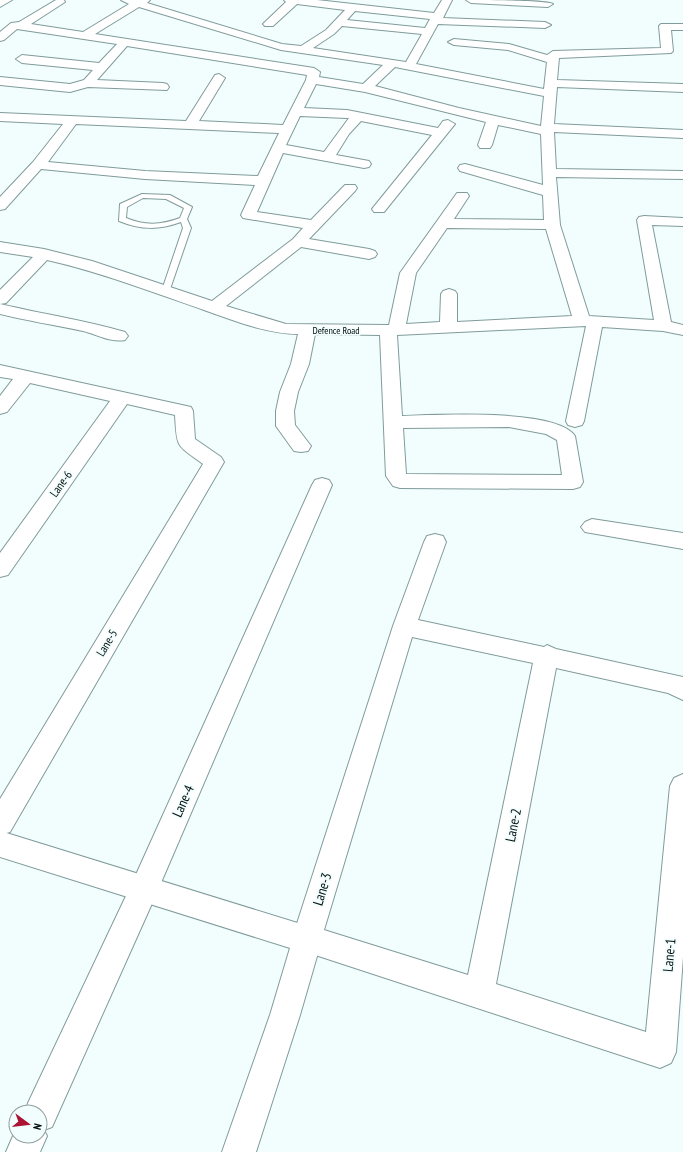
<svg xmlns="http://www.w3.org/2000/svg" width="683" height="1152" font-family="'PT Sans Narrow',sans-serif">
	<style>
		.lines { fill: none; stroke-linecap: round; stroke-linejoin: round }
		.service-casing { stroke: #809b9b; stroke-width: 2 }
		.minor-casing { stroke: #809b9b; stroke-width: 2 }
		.tertiary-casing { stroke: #809b9b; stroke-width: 2 }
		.service { fill: #fff; fill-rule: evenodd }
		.minor { fill: #fff; fill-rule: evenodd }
		.tertiary { fill: #fff; fill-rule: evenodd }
		.labels { text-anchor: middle; stroke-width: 3.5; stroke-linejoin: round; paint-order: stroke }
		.far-street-label { font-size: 10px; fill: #050e0e; stroke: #f2fefe }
		.street-label { font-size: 12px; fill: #050e0e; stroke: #f2fefe }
		.near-street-label { font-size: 14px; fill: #050e0e; stroke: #f2fefe }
	</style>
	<rect width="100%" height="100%" fill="#f2fefe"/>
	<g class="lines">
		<!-- service casing -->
		<g class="service-casing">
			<path id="service" d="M 142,194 L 170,195 L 192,207 L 187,219 L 191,228 L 169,292 L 163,292 L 162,290 L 183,228 L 181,222 C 159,230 141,230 119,221 L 120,204 ZM 143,198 L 166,199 L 184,208 L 180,218 C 161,225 145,226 126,218 L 127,207 Z"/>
		</g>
		<!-- minor casing -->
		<g class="minor-casing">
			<g id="minor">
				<path d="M 0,0 L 12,0 L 0,7 Z"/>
				<path d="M 56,0 L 64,0 L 65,2 L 31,24 L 83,32 L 129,4 L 121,0 L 150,0 L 147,3 L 282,44 L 301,46 L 326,30 L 345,10 L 297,4 L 273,26 L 265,26 L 263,24 L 265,22 L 286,2 L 284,0 L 317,0 L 434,13 L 442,0 L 452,0 L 443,18 L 545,22 L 551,25 L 545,28 L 438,24 L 416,64 L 544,89 L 547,62 L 508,50 L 454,45 L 448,42 L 454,39 L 509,44 L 547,55 L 553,51 L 661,48 L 659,26 L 661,24 L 683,24 L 683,30 L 671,30 L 673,51 L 671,53 L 559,58 L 557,80 L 683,84 L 683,92 L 557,87 L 554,124 L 683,130 L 683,138 L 554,132 L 556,169 L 683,171 L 683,179 L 556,177 L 560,225 L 589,316 L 654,320 L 637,220 L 639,217 L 644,216 L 683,218 L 683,226 L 652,225 L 671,322 L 683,325 L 683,335 L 663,331 L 602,327 L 584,421 L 582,425 L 575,427 L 568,425 L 566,421 L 586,326 L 397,335 L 402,416 C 435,415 557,408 575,436 L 583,482 L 580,487 L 573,489 L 400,488 L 393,486 L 386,476 L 380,335 L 315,334 L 309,364 L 298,392 L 294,411 L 295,425 L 311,446 L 308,451 L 301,452 L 294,451 L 276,426 L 276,411 L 280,392 L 291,364 L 298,334 C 266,334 233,320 204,310 C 152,292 100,272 47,260 L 6,303 L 0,304 L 0,290 L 33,257 L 0,252 L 0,242 L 44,249 L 92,261 L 212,301 L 293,239 L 303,228 L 243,218 L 241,215 L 255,185 L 145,179 L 41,169 L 5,209 L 0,210 L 0,197 L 33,162 L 63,124 L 0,121 L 0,113 L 186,121 L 215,75 L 219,74 L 225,78 L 199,121 L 283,125 L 306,80 L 307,75 L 127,46 L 97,80 L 163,83 L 167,84 L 169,87 L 167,90 L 88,87 L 70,92 L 0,85 L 0,77 L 70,84 L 84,80 L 93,70 L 22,63 L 16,59 L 22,55 L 99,63 L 117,44 L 17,29 L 4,40 L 0,41 L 0,32 L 11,23 L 19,22 ZM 139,7 L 281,50 L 383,65 L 363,84 L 319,77 L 320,72 L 314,68 L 95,34 ZM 355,11 L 430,19 L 425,28 L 347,20 ZM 342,26 L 422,34 L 406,62 L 313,48 L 334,34 ZM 395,67 L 544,96 L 541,126 L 459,108 L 375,86 ZM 316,84 L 365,92 L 486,122 L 478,145 L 480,148 L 490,148 L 492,145 L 498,125 L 541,134 L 543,185 L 465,164 L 460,165 L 458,168 L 460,171 L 543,195 L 544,220 L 454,219 L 469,196 L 467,193 L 457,193 L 400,273 L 389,325 L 286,324 L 226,306 L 301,247 L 369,259 L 375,257 L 377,254 L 375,251 L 369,249 L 309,239 L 355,191 L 357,188 L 355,185 L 345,185 L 311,220 L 257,212 L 283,153 L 364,168 L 369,167 L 371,164 L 369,161 L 336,155 L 349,134 L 361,121 L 432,135 L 372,209 L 374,212 L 384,212 L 455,124 L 448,120 L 443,121 L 438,128 L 347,110 L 304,108 ZM 300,116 L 347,118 L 349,118 L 324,152 L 286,145 ZM 76,124 L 279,133 L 258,176 L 145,171 L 48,162 ZM 447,228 L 546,229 L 572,316 L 457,322 L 457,294 L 455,291 L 449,289 L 443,291 L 441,294 L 440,322 L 406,324 L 416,273 ZM 509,427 L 546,434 L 557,440 L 562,475 L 406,474 L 403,428 Z"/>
				<path d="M 466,0 C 479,0 548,0 553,4 L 548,7 L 471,3 Z"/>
				<path d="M 0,304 C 42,314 84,320 125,332 L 128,336 L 125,340 C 111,343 96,334 83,331 C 55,325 28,321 0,314 Z"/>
				<path d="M 0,365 L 191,407 L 193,411 L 195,439 L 221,457 L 224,462 L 10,832 L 0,835 L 0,799 L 203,464 C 176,444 177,449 175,415 L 127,404 L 8,575 L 0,577 L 0,553 L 110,401 L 30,383 L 7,412 L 0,414 L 0,396 L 13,379 L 0,377 Z"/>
				<path d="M 322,478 L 329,480 L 332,485 L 154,899 L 52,1127 L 44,1130 L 47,1136 L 40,1152 L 6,1152 L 16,1129 L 16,1136 L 40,1136 L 40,1112 L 25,1112 L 28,1103 L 134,879 L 312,485 L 315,480 Z"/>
				<path d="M 592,519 L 683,533 L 683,549 L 585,532 L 581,527 L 585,522 Z"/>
				<path d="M 435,534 L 443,536 L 446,542 L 418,620 L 544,647 L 547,645 L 556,649 L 683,677 L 683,700 L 668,693 L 556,668 L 496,984 L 646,1032 L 670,786 L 674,778 L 683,774 L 683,957 L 676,1052 L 671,1063 L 660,1068 L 297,949 L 292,939 L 393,626 L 424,542 L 427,536 ZM 412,637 L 533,663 L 468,975 L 324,930 Z"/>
			</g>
		</g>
		<!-- tertiary casing -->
		<g class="tertiary-casing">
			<path id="tertiary" d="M 0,831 L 317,929 L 322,939 L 300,1015 L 256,1152 L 222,1152 L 270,1015 L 290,948 L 0,857 Z"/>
		</g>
		<!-- service -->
		<use href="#service" class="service"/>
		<!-- minor -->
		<use href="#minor" class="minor"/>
		<!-- tertiary -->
		<use href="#tertiary" class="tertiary"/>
	</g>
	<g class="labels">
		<!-- far-street labels -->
		<g class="far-street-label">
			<text x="336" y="334">Defence Road</text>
		</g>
		<!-- street labels -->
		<g class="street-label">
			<text transform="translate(61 484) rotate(-55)" y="4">Lane-6</text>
			<text transform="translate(107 643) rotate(-59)" y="4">Lane-5</text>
		</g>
		<!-- near-street labels -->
		<g class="near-street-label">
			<text transform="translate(183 801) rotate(-66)" y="5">Lane-4</text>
			<text transform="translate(513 825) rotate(-79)" y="5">Lane-2</text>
			<text transform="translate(322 889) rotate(-73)" y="5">Lane-3</text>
			<text transform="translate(669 955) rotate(-85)" y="5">Lane-1</text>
		</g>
	</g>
	<!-- north arrow -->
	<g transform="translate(28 1124) rotate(105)"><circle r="19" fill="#f2fefe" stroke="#939e9e"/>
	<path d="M0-3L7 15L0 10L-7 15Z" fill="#aa1333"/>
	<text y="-6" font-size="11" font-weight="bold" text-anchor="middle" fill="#050e0e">N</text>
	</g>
</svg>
